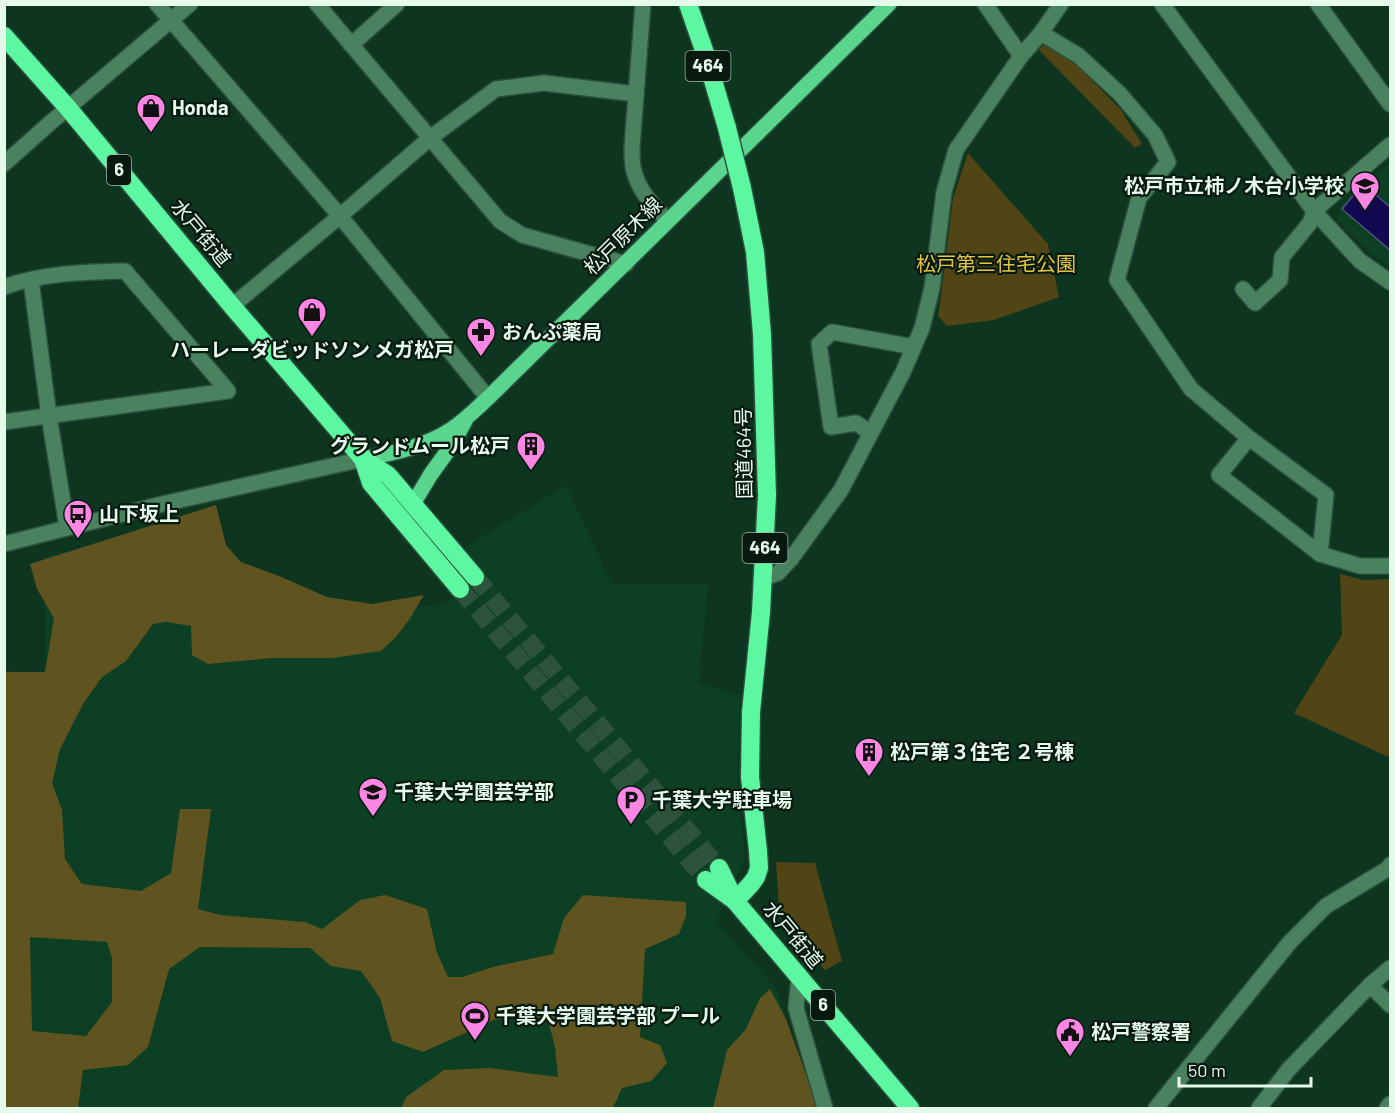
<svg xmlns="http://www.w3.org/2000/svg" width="1395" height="1113" font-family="Barlow,'Noto Sans JP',sans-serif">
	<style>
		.built { fill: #0d3f24 }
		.green { fill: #514516 }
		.forest { fill: #5f5320; fill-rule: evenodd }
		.water { fill: #110a50; stroke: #51527e; stroke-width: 1.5 }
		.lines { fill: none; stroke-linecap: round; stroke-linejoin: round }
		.highway-tunnel { stroke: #2d533e; stroke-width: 18; stroke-dasharray: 18 9; stroke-linecap: butt }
		.minor-casing { stroke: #2b513c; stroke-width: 18 }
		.major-casing { stroke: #2b513c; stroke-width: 18 }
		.highway-casing { stroke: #2b513c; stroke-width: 21 }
		.minor { stroke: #4a815e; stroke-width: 15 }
		.major { stroke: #59d58e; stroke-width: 15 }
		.highway { stroke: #5cf7a0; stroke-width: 18 }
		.highway-bridge-casing { stroke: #2b513c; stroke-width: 21; stroke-linecap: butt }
		.highway-bridge { stroke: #5cf7a0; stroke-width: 18 }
		.labels { text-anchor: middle; stroke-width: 4.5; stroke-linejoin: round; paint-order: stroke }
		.shield { fill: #08190f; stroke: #a3b6a9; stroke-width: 1.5 }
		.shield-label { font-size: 18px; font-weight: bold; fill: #e5faeb }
		.poi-label { font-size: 20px; font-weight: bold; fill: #e5faeb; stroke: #08190f; text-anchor: start }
		.street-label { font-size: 20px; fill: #e5faeb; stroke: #08190f }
		.park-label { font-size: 20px; fill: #e4c440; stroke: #08190f }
	</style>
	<rect width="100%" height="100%" fill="#0d351f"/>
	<!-- built -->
	<g class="built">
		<path d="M 1390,162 L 1390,266 L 1370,253 L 1337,219 L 1341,205 Z"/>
		<path d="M 566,485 L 612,585 L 708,583 L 699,683 L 740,695 L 737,777 L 745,858 L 716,922 L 777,990 L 814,1108 L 5,1108 L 5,671 L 45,672 L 45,557 L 177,526 L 242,580 L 341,616 L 445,604 L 484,574 L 464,548 Z"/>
	</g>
	<!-- green -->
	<g class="green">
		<path d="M 1045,43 L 1067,55 L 1121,110 L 1142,144 L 1135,148 L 1039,50 Z"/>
		<path d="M 968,153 L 1048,244 L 1059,297 L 994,320 L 947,326 L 938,316 L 940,304 L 953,199 Z"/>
		<path d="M 1340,574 L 1364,580 L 1390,579 L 1390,752 L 1388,757 L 1294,713 L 1342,635 Z"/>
		<path d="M 776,862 L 815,863 L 842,961 L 825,970 L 792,929 L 779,906 Z"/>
	</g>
	<!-- forest -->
	<g class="forest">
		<path d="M 216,505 L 226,545 L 241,562 L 279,576 L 327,597 L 372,604 L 424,595 L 409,620 L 396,637 L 381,651 L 333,658 L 272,658 L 208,664 L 192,655 L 191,626 L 166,622 L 153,624 L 126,661 L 102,677 L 83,704 L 60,749 L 52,783 L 62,810 L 65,859 L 82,884 L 141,891 L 171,873 L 180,809 L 211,809 L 198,909 L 220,915 L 305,922 L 322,929 L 360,900 L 385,895 L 427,909 L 437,953 L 448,977 L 462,977 L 493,967 L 553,954 L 564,918 L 583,895 L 686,902 L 686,916 L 679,934 L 645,949 L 640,1037 L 660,1045 L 667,1063 L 651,1081 L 622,1088 L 613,1108 L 401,1108 L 406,1097 L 444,1070 L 490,1068 L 558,1077 L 555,1047 L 548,1020 L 526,1015 L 494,1020 L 423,1052 L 392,1041 L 380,998 L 361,971 L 331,966 L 310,948 L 200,947 L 169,969 L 148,1047 L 128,1065 L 83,1070 L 78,1108 L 5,1108 L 5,672 L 45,672 L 54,618 L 37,589 L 30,564 ZM 30,937 L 107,942 L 112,958 L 112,1002 L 86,1036 L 32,1031 Z"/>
		<path d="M 770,989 L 786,1019 L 818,1108 L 713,1108 L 727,1050 L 746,1029 L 760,998 Z"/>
	</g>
	<!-- water -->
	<path class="water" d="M 1363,184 L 1390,207 L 1390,250 L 1342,209 Z"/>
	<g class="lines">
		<!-- highway-tunnel -->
		<g class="highway-tunnel">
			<path d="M 475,577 L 719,868"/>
			<path d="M 460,589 L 706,880"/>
		</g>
		<!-- minor casing -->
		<g class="minor-casing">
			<g id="minor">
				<path d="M 157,4 L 340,216 L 488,398"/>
				<path d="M 317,4 L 500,221 L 522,235 L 626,264"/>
				<path d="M 643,4 L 632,147 C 632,153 632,161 633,167 C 637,189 653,206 668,221"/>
				<path d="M 985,4 L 1021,56"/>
				<path d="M 1162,4 L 1314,211 L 1360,261 L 1390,282"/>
				<path d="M 1318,4 L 1390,104"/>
				<path d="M 1041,33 L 1079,56 L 1120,94 L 1155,135 L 1168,162 L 1139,198 L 1117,280 L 1191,389 L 1249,438 L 1219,475 L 1320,554 L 1360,566 L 1390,566"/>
				<path d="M 351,45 L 397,4"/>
				<path d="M 4,164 L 50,123 L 190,4"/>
				<path d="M 31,280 L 49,416 L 67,527"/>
				<path d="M 4,287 C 42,273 85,272 125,271 L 228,391 L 4,422"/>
				<path d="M 1243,289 L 1255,303 L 1280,280 L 1282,257 L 1310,223 L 1314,211 L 1390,145"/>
				<path d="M 232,306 L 340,216 L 430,138 L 496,89 L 544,83 L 636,94"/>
				<path d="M 871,433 L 856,423 L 831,427 L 819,344 L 832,332 L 914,347"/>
				<path d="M 1249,438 L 1326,495 L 1320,554"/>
				<path d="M 4,544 L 162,504 L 363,459"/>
				<path d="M 764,578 L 778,573 L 791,559 L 841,490 L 903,372 L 922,328 L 932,288 L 944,192 L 956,150 L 1021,56 L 1041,33 L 1061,4"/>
				<path d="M 799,977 L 796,1008 L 825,1108"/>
				<path d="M 1370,985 L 1390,1005"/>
				<path d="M 1156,1108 L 1290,942 L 1326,906 L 1389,868 L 1390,865"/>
				<path d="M 1259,1108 L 1289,1069 L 1370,985 L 1390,968"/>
				<path d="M 1387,1108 L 1390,1104"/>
			</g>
		</g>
		<!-- major casing -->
		<g class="major-casing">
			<g id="major">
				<path d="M 363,459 C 393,453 425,447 452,429 C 465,420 476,409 488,398 L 889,4"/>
				<path d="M 413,504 L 431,474 L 452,445 L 465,421"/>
			</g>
		</g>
		<!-- highway casing -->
		<g class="highway-casing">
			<g id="highway">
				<path d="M 688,4 L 705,53 L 727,128"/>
				<path d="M 4,36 L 68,108 L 232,306 L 363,459 L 388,475 L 475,577"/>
				<path d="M 363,459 L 371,483 L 460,589"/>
				<path d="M 719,868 L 735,901 L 910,1108"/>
				<path d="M 706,880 L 734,900"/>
				<path d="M 735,901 L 751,884 L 756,877 L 759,868 L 758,851 L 750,777 L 751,712 L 761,612 L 767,495 L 762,334 L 755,252 L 742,188"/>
			</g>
		</g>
		<!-- minor -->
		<use href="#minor" class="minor"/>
		<!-- major -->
		<use href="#major" class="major"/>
		<!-- highway -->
		<use href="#highway" class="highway"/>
		<!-- highway-bridge casing -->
		<g class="highway-bridge-casing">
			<path id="highway-bridge" d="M 727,128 L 742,188"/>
		</g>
		<!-- highway-bridge -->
		<use href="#highway-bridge" class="highway-bridge"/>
	</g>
	<!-- icons -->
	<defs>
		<g id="shop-pin" transform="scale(1.5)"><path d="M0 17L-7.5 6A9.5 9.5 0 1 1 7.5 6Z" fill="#fc86e4" stroke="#08190f"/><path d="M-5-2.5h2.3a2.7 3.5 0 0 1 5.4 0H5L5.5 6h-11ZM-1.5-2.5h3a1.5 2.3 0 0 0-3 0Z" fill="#111"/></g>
		<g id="school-pin" transform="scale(1.5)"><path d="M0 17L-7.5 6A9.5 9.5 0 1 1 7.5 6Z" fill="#fc86e4" stroke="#08190f"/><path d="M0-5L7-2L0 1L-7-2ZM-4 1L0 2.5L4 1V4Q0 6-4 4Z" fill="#111"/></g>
		<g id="pharmacy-pin" transform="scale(1.5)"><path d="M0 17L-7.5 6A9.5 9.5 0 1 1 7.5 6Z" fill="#fc86e4" stroke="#08190f"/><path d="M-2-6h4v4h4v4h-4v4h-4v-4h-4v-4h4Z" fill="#111"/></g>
		<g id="building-pin" transform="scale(1.5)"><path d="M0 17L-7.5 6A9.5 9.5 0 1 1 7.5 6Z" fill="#fc86e4" stroke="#08190f"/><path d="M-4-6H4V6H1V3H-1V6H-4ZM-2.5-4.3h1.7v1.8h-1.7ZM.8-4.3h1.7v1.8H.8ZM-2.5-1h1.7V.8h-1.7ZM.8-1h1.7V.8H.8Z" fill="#111"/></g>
		<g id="bus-pin" transform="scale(1.5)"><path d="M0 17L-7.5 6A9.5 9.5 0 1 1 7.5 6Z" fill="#fc86e4" stroke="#08190f"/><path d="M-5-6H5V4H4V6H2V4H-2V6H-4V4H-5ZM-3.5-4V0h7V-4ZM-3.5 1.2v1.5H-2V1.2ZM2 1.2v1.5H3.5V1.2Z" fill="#111"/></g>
		<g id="university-pin" transform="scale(1.5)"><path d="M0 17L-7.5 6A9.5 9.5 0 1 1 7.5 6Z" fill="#fc86e4" stroke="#08190f"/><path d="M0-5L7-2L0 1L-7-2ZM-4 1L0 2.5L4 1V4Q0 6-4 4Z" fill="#111"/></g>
		<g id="parking-pin" transform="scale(1.5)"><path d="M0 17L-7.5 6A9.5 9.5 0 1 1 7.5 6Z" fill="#fc86e4" stroke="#08190f"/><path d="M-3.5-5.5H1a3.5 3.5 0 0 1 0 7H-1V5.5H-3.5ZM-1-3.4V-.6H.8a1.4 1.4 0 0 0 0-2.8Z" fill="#111"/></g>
		<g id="stadium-pin" transform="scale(1.5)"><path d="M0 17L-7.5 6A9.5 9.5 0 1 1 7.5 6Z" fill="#fc86e4" stroke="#08190f"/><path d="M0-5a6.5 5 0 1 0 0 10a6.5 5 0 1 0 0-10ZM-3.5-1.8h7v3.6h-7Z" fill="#111"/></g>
		<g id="civic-pin" transform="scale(1.5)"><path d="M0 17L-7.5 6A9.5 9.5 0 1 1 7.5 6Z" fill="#fc86e4" stroke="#08190f"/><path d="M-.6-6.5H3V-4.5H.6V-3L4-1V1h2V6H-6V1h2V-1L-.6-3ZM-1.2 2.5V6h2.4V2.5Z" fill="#111"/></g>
	</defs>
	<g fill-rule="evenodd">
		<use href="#shop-pin" x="151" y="108"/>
		<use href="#school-pin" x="1365" y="186"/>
		<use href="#shop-pin" x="312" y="312"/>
		<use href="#pharmacy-pin" x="481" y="332"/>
		<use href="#building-pin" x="531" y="446"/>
		<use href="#bus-pin" x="78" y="514"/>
		<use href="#building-pin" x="869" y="752"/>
		<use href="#university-pin" x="373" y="792"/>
		<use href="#parking-pin" x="631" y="800"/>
		<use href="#stadium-pin" x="475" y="1016"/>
		<use href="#civic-pin" x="1070" y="1032"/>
	</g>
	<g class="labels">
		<!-- shield labels -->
		<g class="shield">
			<rect x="685.5" y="51" width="45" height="30" rx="4.5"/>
			<rect x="107" y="155" width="24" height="30" rx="4.5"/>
			<rect x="742.5" y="533" width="45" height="30" rx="4.5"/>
			<rect x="811" y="990" width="24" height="30" rx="4.5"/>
		</g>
		<g class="shield-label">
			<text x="708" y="72">464</text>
			<text x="119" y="176">6</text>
			<text x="765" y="554">464</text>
			<text x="823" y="1011">6</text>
		</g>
		<!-- poi labels -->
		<g class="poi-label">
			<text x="172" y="115">Honda</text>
			<text x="1344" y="193" text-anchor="end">松戸市立柿ノ木台小学校</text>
			<text x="502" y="339">おんぷ薬局</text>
			<text x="312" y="357" text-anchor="middle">ハーレーダビッドソン メガ松戸</text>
			<text x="510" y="453" text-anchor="end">グランドムール松戸</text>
			<text x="99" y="521">山下坂上</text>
			<text x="890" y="759">松戸第３住宅 ２号棟</text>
			<text x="394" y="799">千葉大学園芸学部</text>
			<text x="652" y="807">千葉大学駐車場</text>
			<text x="496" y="1023">千葉大学園芸学部 プール</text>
			<text x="1091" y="1039">松戸警察署</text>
		</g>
		<!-- street labels -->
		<g class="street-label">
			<text transform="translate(201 233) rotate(50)" y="7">水戸街道</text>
			<text transform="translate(623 236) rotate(-45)" y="7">松戸原木線</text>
			<text transform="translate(744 453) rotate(-91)" y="7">国道464号</text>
			<text transform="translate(793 935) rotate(50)" y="7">水戸街道</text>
		</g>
		<!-- park labels -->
		<g class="park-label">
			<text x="996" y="271">松戸第三住宅公園</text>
		</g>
	</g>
	<!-- border -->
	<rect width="1395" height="1113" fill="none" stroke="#e5faeb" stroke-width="12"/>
	<!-- scale -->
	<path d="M1179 1077v9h132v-9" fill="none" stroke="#e5faeb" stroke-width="3"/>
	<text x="1188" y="1077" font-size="18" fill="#e5faeb" stroke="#08190f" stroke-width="4.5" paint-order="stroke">50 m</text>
</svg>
